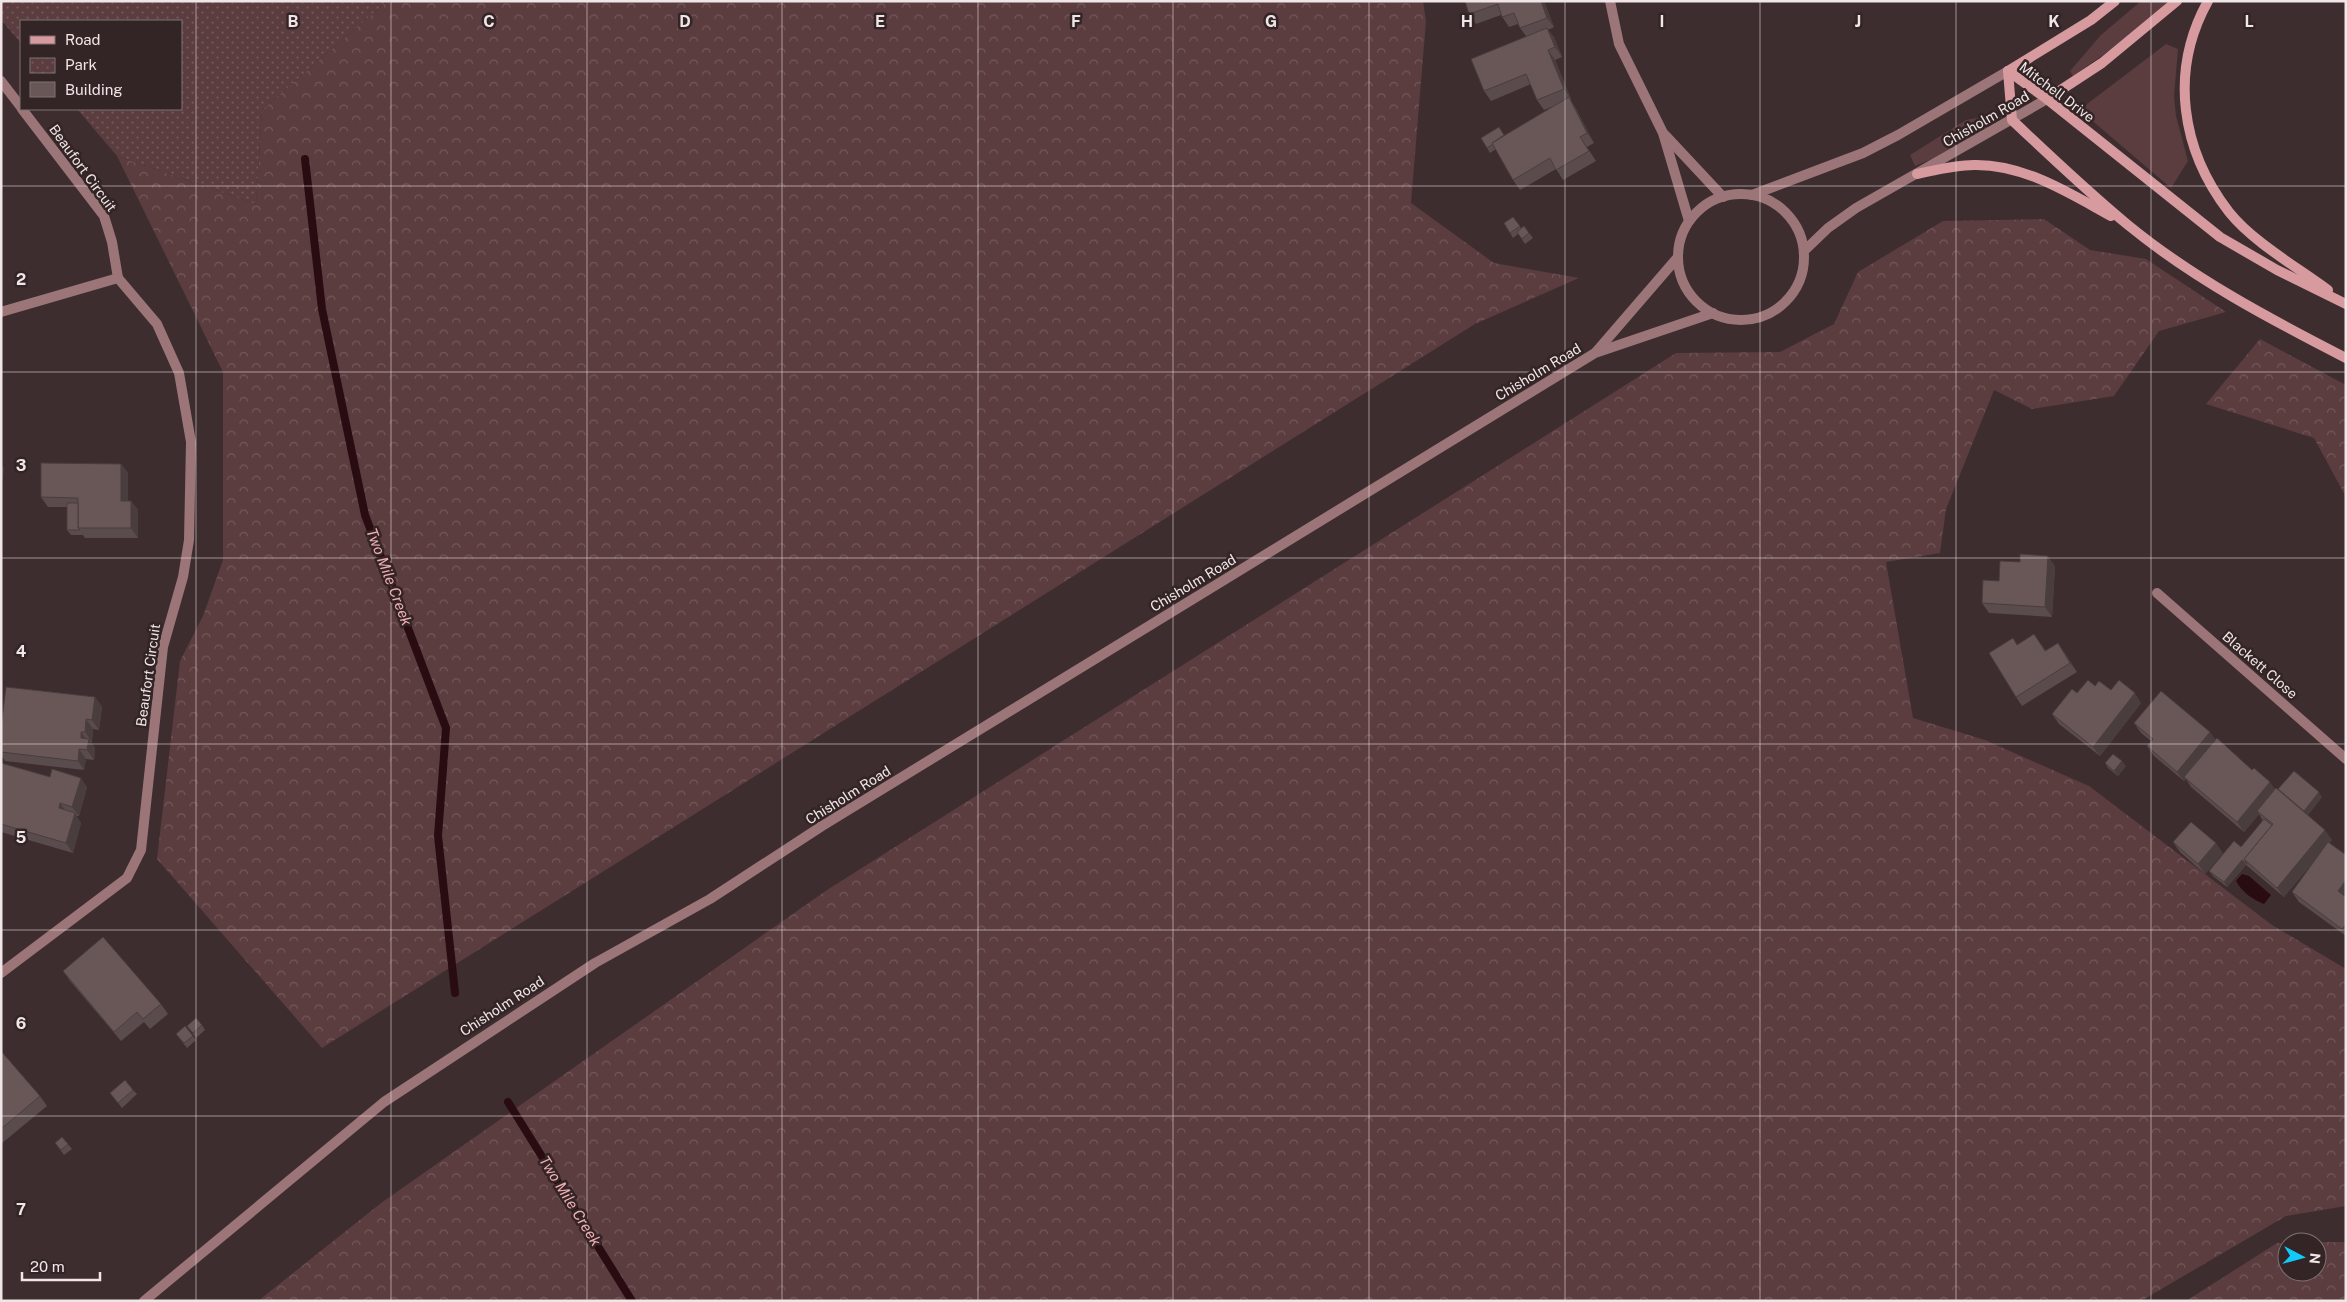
<svg xmlns="http://www.w3.org/2000/svg" width="2347" height="1302" font-family="'Public Sans',sans-serif">
	<style>
		.green { fill: #5b3c3f }
		.forest { fill: url(#forest-crowns) }
		.park { fill: url(#park-dots) }
		.water { fill: #290c11 }
		.lines { fill: none; stroke-linecap: round; stroke-linejoin: round }
		.stream { stroke: #290c11; stroke-width: 8 }
		.minor { stroke: #9b7578; stroke-width: 10 }
		.tertiary { stroke: #9b7578; stroke-width: 10 }
		.secondary { stroke: #d79a9f; stroke-width: 10 }
		.wall { fill: #5a4b4c }
		.shaded-wall { fill: #4a3d3e }
		.building { fill: #695758; stroke: #4a3d3e }
		.grid { fill: none; stroke: #f1e6e7; stroke-width: 1; stroke-opacity: 0.55 }
		.labels { text-anchor: middle; stroke-width: 5; stroke-linejoin: round; paint-order: stroke }
		.street-label { font-size: 14px; fill: #f1e6e7; stroke: #332425 }
		.water-label { font-size: 15px; font-style: italic; fill: #efadb3; stroke: #332425 }
		.grid-label { font-size: 16px; text-anchor: middle; font-weight: bold; fill: #f1e6e7; stroke: #332425; stroke-width: 5; stroke-linejoin: round; paint-order: stroke }
	</style>
	<defs>
		<pattern id="forest-crowns" width="20" height="18" patternUnits="userSpaceOnUse" patternTransform="scale(1.25)"><rect width="20" height="18" fill="#5b3c3f"/><path d="M2 6a3 3 0 1 1 6 0M12 15a3 3 0 1 1 6 0" fill="none" stroke="#73585b"/></pattern>
		<pattern id="park-dots" width="8" height="8" patternUnits="userSpaceOnUse" patternTransform="scale(1.25)"><rect width="8" height="8" fill="#5b3c3f"/><path d="M2 2h.1M6 6h.1" fill="none" stroke="#73585b" stroke-width="1.8" stroke-linecap="round"/></pattern>
	</defs>
	<rect width="100%" height="100%" fill="#3d2d2f"/>
	<!-- green -->
	<g class="green">
		<path d="M 2141,1 L 2171,1 L 2126,39 L 2073,76 L 2070,71 L 2101,35 Z"/>
		<path d="M 2166,44 L 2178,49 L 2174,96 L 2176,116 L 2188,161 L 2171,188 L 2089,118 L 2084,111 L 2087,104 Z"/>
		<path d="M 1987,116 L 1993,124 L 1932,159 L 1915,166 L 1910,155 L 1966,120 Z"/>
	</g>
	<!-- forest -->
	<g class="forest">
		<path d="M 387,1 L 1423,1 L 1426,21 L 1411,203 L 1494,263 L 1579,278 L 1475,324 L 322,1048 L 157,859 L 180,661 L 203,616 L 223,560 L 223,372 L 117,156 L 256,204 L 262,110 Z"/>
		<path d="M 2044,219 L 2090,250 L 2146,259 L 2226,312 L 2159,331 L 2114,396 L 2032,409 L 1994,390 L 1946,509 L 1940,553 L 1886,562 L 1913,718 L 1985,740 L 2089,786 L 2272,925 L 2346,969 L 2346,1206 L 2286,1216 L 2141,1301 L 258,1301 L 381,1203 L 827,890 L 1676,353 L 1780,352 L 1834,324 L 1858,272 L 1943,221 Z"/>
		<path d="M 2260,339 L 2346,385 L 2346,497 L 2314,438 L 2206,404 Z"/>
		<path d="M 2317,1242 L 2346,1242 L 2346,1301 L 2186,1301 L 2277,1243 L 2287,1243 L 2287,1272 L 2317,1272 Z"/>
	</g>
	<!-- park -->
	<path class="park" d="M 1,1 L 387,1 L 262,110 L 256,204 L 117,156 L 77,109 L 181,109 L 181,21 L 21,21 L 21,43 L 1,20 Z"/>
	<!-- water -->
	<path class="water" d="M 2242,874 L 2249,876 L 2271,895 L 2264,904 C 2253,900 2242,892 2236,881 Z"/>
	<g class="lines">
		<!-- stream -->
		<g class="stream">
			<path d="M 305,159 L 322,309 L 365,515 L 446,728 L 438,836 L 455,993"/>
			<path d="M 508,1102 L 632,1301"/>
		</g>
		<!-- minor -->
		<g class="minor">
			<path d="M 1610,1 L 1619,44 L 1663,133 L 1689,221"/>
			<path d="M 1,81 L 21,107"/>
			<path d="M 22,109 L 104,216 L 112,242 L 118,278"/>
			<path d="M 1665,135 L 1723,197"/>
			<path d="M 1,312 L 118,278 L 157,324 L 179,373 L 191,442 L 189,540 L 183,577 L 163,647 L 141,850 L 127,878 L 1,973"/>
			<path d="M 2157,593 L 2346,759"/>
		</g>
		<!-- tertiary -->
		<g class="tertiary">
			<circle cx="1741" cy="257" r="63"/>
			<path d="M 1752,195 L 1863,153 L 1898,135 L 2008,71"/>
			<path d="M 1804,251 L 1828,228 L 1856,208 L 2047,99"/>
			<path d="M 1596,352 L 1678,257"/>
			<path d="M 144,1301 L 384,1102 L 595,963 L 710,899 L 822,826 L 1595,353 L 1713,313"/>
		</g>
		<!-- secondary -->
		<g class="secondary">
			<path d="M 2208,1 C 2169,71 2181,150 2229,212 C 2253,242 2297,267 2328,290"/>
			<path d="M 2008,71 L 2012,120 C 2050,156 2088,192 2128,225 C 2194,279 2270,319 2346,358"/>
			<path d="M 2008,71 L 2047,99 L 2220,237 L 2277,270 L 2346,304"/>
			<path d="M 2008,71 L 2091,20 L 2115,1"/>
			<path d="M 2047,99 L 2102,63 L 2177,1"/>
			<path d="M 1917,174 C 1936,170 1955,165 1974,165 C 2024,164 2069,193 2111,216"/>
		</g>
	</g>
	<!-- wall -->
	<g class="wall">
		<path d="M 1465,1 L 1544,1 L 1554,27 L 1548,30 L 1554,37 L 1562,57 L 1555,60 L 1571,99 L 1570,100 L 1575,107 L 1594,143 L 1587,147 L 1596,161 L 1563,180 L 1556,169 L 1520,190 L 1513,180 L 1496,149 L 1490,153 L 1487,148 L 1505,135 L 1554,106 L 1544,110 L 1537,100 L 1531,84 L 1491,101 L 1484,91 L 1526,36 L 1520,28 L 1518,24 L 1509,27 L 1501,15 L 1476,24 L 1469,14 Z"/>
		<path d="M 1513,217 L 1521,228 L 1524,226 L 1533,238 L 1525,244 L 1518,234 L 1513,238 L 1504,223 Z"/>
		<path d="M 121,464 L 128,473 L 128,501 L 131,501 L 138,510 L 138,538 L 85,538 L 83,535 L 71,535 L 67,530 L 67,507 L 48,507 L 41,497 Z"/>
		<path d="M 2055,566 L 2052,617 L 1989,613 L 1982,603 L 1999,581 Z"/>
		<path d="M 2017,644 L 2041,644 L 2046,651 L 2065,653 L 2077,672 L 2022,706 L 2016,697 Z"/>
		<path d="M 2111,690 L 2141,703 L 2100,756 L 2059,724 L 2052,714 L 2077,693 Z"/>
		<path d="M 95,697 L 102,707 L 99,730 L 93,729 L 92,742 L 91,742 L 95,748 L 94,760 L 86,759 L 84,770 L 5,761 L 1,755 L 1,752 Z"/>
		<path d="M 2134,723 L 2210,732 L 2215,740 L 2275,789 L 2322,797 L 2308,815 L 2332,840 L 2329,843 L 2346,855 L 2346,936 L 2299,902 L 2292,892 L 2315,860 L 2284,897 L 2246,865 L 2227,887 L 2213,876 L 2209,871 L 2241,847 L 2263,821 L 2259,814 L 2244,832 L 2191,787 L 2186,779 L 2184,781 L 2154,756 L 2147,746 L 2151,741 L 2141,733 Z"/>
		<path d="M 1,763 L 87,787 L 79,816 L 76,816 L 81,823 L 73,853 L 1,832 Z"/>
		<path d="M 2105,763 L 2126,766 L 2118,776 L 2108,768 Z"/>
		<path d="M 2173,842 L 2223,853 L 2205,874 L 2180,852 Z"/>
		<path d="M 63,971 L 161,1004 L 168,1014 L 150,1029 L 144,1022 L 121,1041 L 70,981 Z"/>
		<path d="M 202,1025 L 205,1030 L 196,1038 L 187,1026 Z"/>
		<path d="M 176,1034 L 193,1036 L 196,1040 L 187,1048 Z"/>
		<path d="M 1,1051 L 40,1096 L 47,1106 L 1,1144 Z"/>
		<path d="M 133,1090 L 137,1094 L 122,1108 L 110,1093 Z"/>
		<path d="M 55,1143 L 68,1144 L 72,1149 L 64,1155 Z"/>
	</g>
	<!-- shaded-wall -->
	<g class="shaded-wall">
		<path d="M 1541,1 L 1544,1 L 1554,27 L 1547,18 Z"/>
		<path d="M 1547,28 L 1554,37 L 1562,57 L 1555,47 Z"/>
		<path d="M 1548,50 L 1555,60 L 1571,99 L 1564,89 Z"/>
		<path d="M 1569,97 L 1575,107 L 1594,143 L 1587,133 Z"/>
		<path d="M 121,464 L 128,473 L 128,511 L 121,501 Z"/>
		<path d="M 1,465 L 4,468 L 3,481 L 1,478 Z"/>
		<path d="M 131,501 L 138,510 L 138,538 L 131,528 Z"/>
		<path d="M 2048,556 L 2055,566 L 2052,617 L 2045,607 Z"/>
		<path d="M 2058,643 L 2065,653 L 2077,672 L 2070,663 Z"/>
		<path d="M 2135,693 L 2141,703 L 2100,756 L 2093,747 Z"/>
		<path d="M 95,697 L 102,707 L 99,730 L 92,720 Z"/>
		<path d="M 86,719 L 93,729 L 92,742 L 85,732 Z"/>
		<path d="M 81,732 L 88,741 L 89,739 L 95,748 L 94,760 L 87,750 L 81,738 Z"/>
		<path d="M 2210,732 L 2217,742 L 2184,777 L 2186,779 L 2184,781 L 2177,772 Z"/>
		<path d="M 79,749 L 86,759 L 84,770 L 78,761 Z"/>
		<path d="M 2122,761 L 2126,766 L 2118,776 L 2114,771 Z"/>
		<path d="M 81,778 L 87,787 L 79,816 L 72,807 Z"/>
		<path d="M 2270,782 L 2277,792 L 2257,811 L 2259,814 L 2244,832 L 2237,822 Z"/>
		<path d="M 2319,792 L 2322,797 L 2306,817 L 2302,812 Z"/>
		<path d="M 60,803 L 67,813 L 59,808 Z"/>
		<path d="M 75,813 L 81,823 L 73,853 L 66,843 Z"/>
		<path d="M 2325,830 L 2332,840 L 2284,897 L 2277,888 Z"/>
		<path d="M 2216,843 L 2223,853 L 2205,874 L 2198,864 Z"/>
		<path d="M 2242,860 L 2246,865 L 2227,887 L 2224,882 Z"/>
		<path d="M 2346,880 L 2346,899 L 2338,891 Z"/>
		<path d="M 2346,924 L 2346,934 L 2342,929 Z"/>
	</g>
	<!-- building -->
	<g class="building">
		<path d="M 1465,1 L 1541,1 L 1547,18 L 1520,28 L 1514,13 L 1502,17 L 1498,4 L 1469,14 Z"/>
		<path d="M 1547,28 L 1555,47 L 1548,50 L 1564,89 L 1537,100 L 1526,74 L 1484,91 L 1471,59 Z"/>
		<path d="M 1569,97 L 1587,133 L 1580,137 L 1589,151 L 1556,170 L 1550,158 L 1513,180 L 1492,143 Z"/>
		<path d="M 1499,127 L 1504,135 L 1492,143 L 1493,144 L 1487,148 L 1481,138 Z"/>
		<path d="M 1513,217 L 1520,226 L 1510,233 L 1504,223 Z"/>
		<path d="M 1524,226 L 1529,233 L 1522,239 L 1517,232 Z"/>
		<path d="M 41,463 L 121,464 L 121,501 L 131,501 L 131,528 L 78,528 L 78,498 L 41,497 Z"/>
		<path d="M 67,503 L 78,503 L 78,528 L 80,530 L 67,530 Z"/>
		<path d="M 2020,554 L 2048,556 L 2045,607 L 1982,603 L 1983,580 L 1999,581 L 2000,561 L 2020,562 Z"/>
		<path d="M 2034,634 L 2045,651 L 2058,643 L 2070,663 L 2016,697 L 1989,653 L 2013,638 L 2017,645 Z"/>
		<path d="M 2088,680 L 2095,686 L 2099,681 L 2111,690 L 2119,680 L 2135,693 L 2093,747 L 2052,714 L 2072,689 L 2077,693 Z"/>
		<path d="M 6,687 L 95,697 L 92,720 L 86,719 L 85,732 L 81,732 L 81,738 L 89,739 L 87,750 L 79,749 L 78,761 L 1,752 L 1,728 Z"/>
		<path d="M 2161,691 L 2210,732 L 2177,772 L 2147,746 L 2153,739 L 2134,723 Z"/>
		<path d="M 2217,738 L 2252,770 L 2254,768 L 2270,782 L 2237,822 L 2184,777 Z"/>
		<path d="M 2113,754 L 2122,761 L 2114,771 L 2105,763 Z"/>
		<path d="M 1,763 L 50,777 L 52,769 L 81,778 L 72,807 L 60,803 L 59,808 L 75,813 L 66,843 L 1,824 Z"/>
		<path d="M 2294,771 L 2319,792 L 2304,811 L 2278,789 Z"/>
		<path d="M 2276,788 L 2325,830 L 2277,888 L 2244,859 L 2273,824 L 2257,811 Z"/>
		<path d="M 2264,819 L 2272,825 L 2244,859 L 2247,864 L 2242,860 L 2224,882 L 2209,871 L 2234,841 L 2241,847 Z"/>
		<path d="M 2191,822 L 2216,843 L 2198,864 L 2173,842 Z"/>
		<path d="M 2328,842 L 2346,855 L 2346,880 L 2338,891 L 2346,897 L 2346,924 L 2342,929 L 2292,892 Z"/>
		<path d="M 103,937 L 161,1004 L 143,1019 L 137,1012 L 114,1032 L 63,971 Z"/>
		<path d="M 196,1018 L 202,1025 L 193,1033 L 187,1026 Z"/>
		<path d="M 185,1026 L 193,1036 L 184,1043 L 176,1034 Z"/>
		<path d="M 1,1051 L 40,1096 L 1,1129 Z"/>
		<path d="M 125,1080 L 133,1090 L 118,1103 L 110,1093 Z"/>
		<path d="M 62,1137 L 68,1144 L 61,1150 L 55,1143 Z"/>
	</g>
	<!-- grid -->
	<path class="grid" d="M 196,1 L 196,1301M 391,1 L 391,1301M 587,1 L 587,1301M 782,1 L 782,1301M 978,1 L 978,1301M 1173,1 L 1173,1301M 1369,1 L 1369,1301M 1565,1 L 1565,1301M 1760,1 L 1760,1301M 1956,1 L 1956,1301M 2151,1 L 2151,1301M 1,186 L 2346,186M 1,372 L 2346,372M 1,558 L 2346,558M 1,744 L 2346,744M 1,930 L 2346,930M 1,1116 L 2346,1116"/>
	<g class="labels">
		<!-- street labels -->
		<g class="street-label">
			<text transform="translate(2057 92) rotate(37)" y="5">Mitchell Drive</text>
			<text transform="translate(1986 119) rotate(-30)" y="5">Chisholm Road</text>
			<text transform="translate(83 168) rotate(54)" y="5">Beaufort Circuit</text>
			<text transform="translate(1538 372) rotate(-31)" y="5">Chisholm Road</text>
			<text transform="translate(1193 583) rotate(-31)" y="5">Chisholm Road</text>
			<text transform="translate(2260 665) rotate(41)" y="5">Blackett Close</text>
			<text transform="translate(148 675) rotate(-82)" y="5">Beaufort Circuit</text>
			<text transform="translate(848 795) rotate(-32)" y="5">Chisholm Road</text>
			<text transform="translate(502 1006) rotate(-33)" y="5">Chisholm Road</text>
		</g>
		<!-- water labels -->
		<g class="water-label">
			<text transform="translate(389 577) rotate(69)" y="5">Two Mile Creek</text>
			<text transform="translate(570 1201) rotate(58)" y="5">Two Mile Creek</text>
		</g>
	</g>
	<g class="grid-label">
		<text x="293" y="27">B</text>
		<text x="489" y="27">C</text>
		<text x="685" y="27">D</text>
		<text x="880" y="27">E</text>
		<text x="1076" y="27">F</text>
		<text x="1271" y="27">G</text>
		<text x="1467" y="27">H</text>
		<text x="1662" y="27">I</text>
		<text x="1858" y="27">J</text>
		<text x="2054" y="27">K</text>
		<text x="2249" y="27">L</text>
		<text x="21" y="285">2</text>
		<text x="21" y="471">3</text>
		<text x="21" y="657">4</text>
		<text x="21" y="843">5</text>
		<text x="21" y="1029">6</text>
		<text x="21" y="1215">7</text>
	</g>
	<!-- border -->
	<rect width="2347" height="1302" fill="none" stroke="#f1e6e7" stroke-width="5"/>
	<!-- legend -->
	<rect x="20" y="20" width="162" height="90" fill="#332425" stroke="#7f7273"/>
	<rect x="30" y="36" width="25" height="8" fill="#d79a9f" stroke="#7f7273"/>
	<text x="65" y="45" font-size="15" fill="#f1e6e7">Road</text>
	<rect x="30" y="58" width="25" height="15" fill="url(#park-dots)" stroke="#7f7273"/>
	<text x="65" y="70" font-size="15" fill="#f1e6e7">Park</text>
	<rect x="30" y="82" width="25" height="15" fill="#695758" stroke="#7f7273"/>
	<text x="65" y="95" font-size="15" fill="#f1e6e7">Building</text>
	<!-- north arrow -->
	<g transform="translate(2302 1257) rotate(96)"><circle r="24" fill="#332425" stroke="#7f7273"/>
	<path d="M0-4L9 19L0 12L-9 19Z" fill="#11cafa"/>
	<text y="-8" font-size="14" font-weight="bold" text-anchor="middle" fill="#f1e6e7">N</text>
	</g>
	<!-- scale -->
	<path d="M22 1272v8h78v-8" fill="none" stroke="#f1e6e7" stroke-width="2.5"/>
	<text x="30" y="1272" font-size="15" fill="#f1e6e7" stroke="#332425" stroke-width="4" paint-order="stroke">20 m</text>
</svg>
